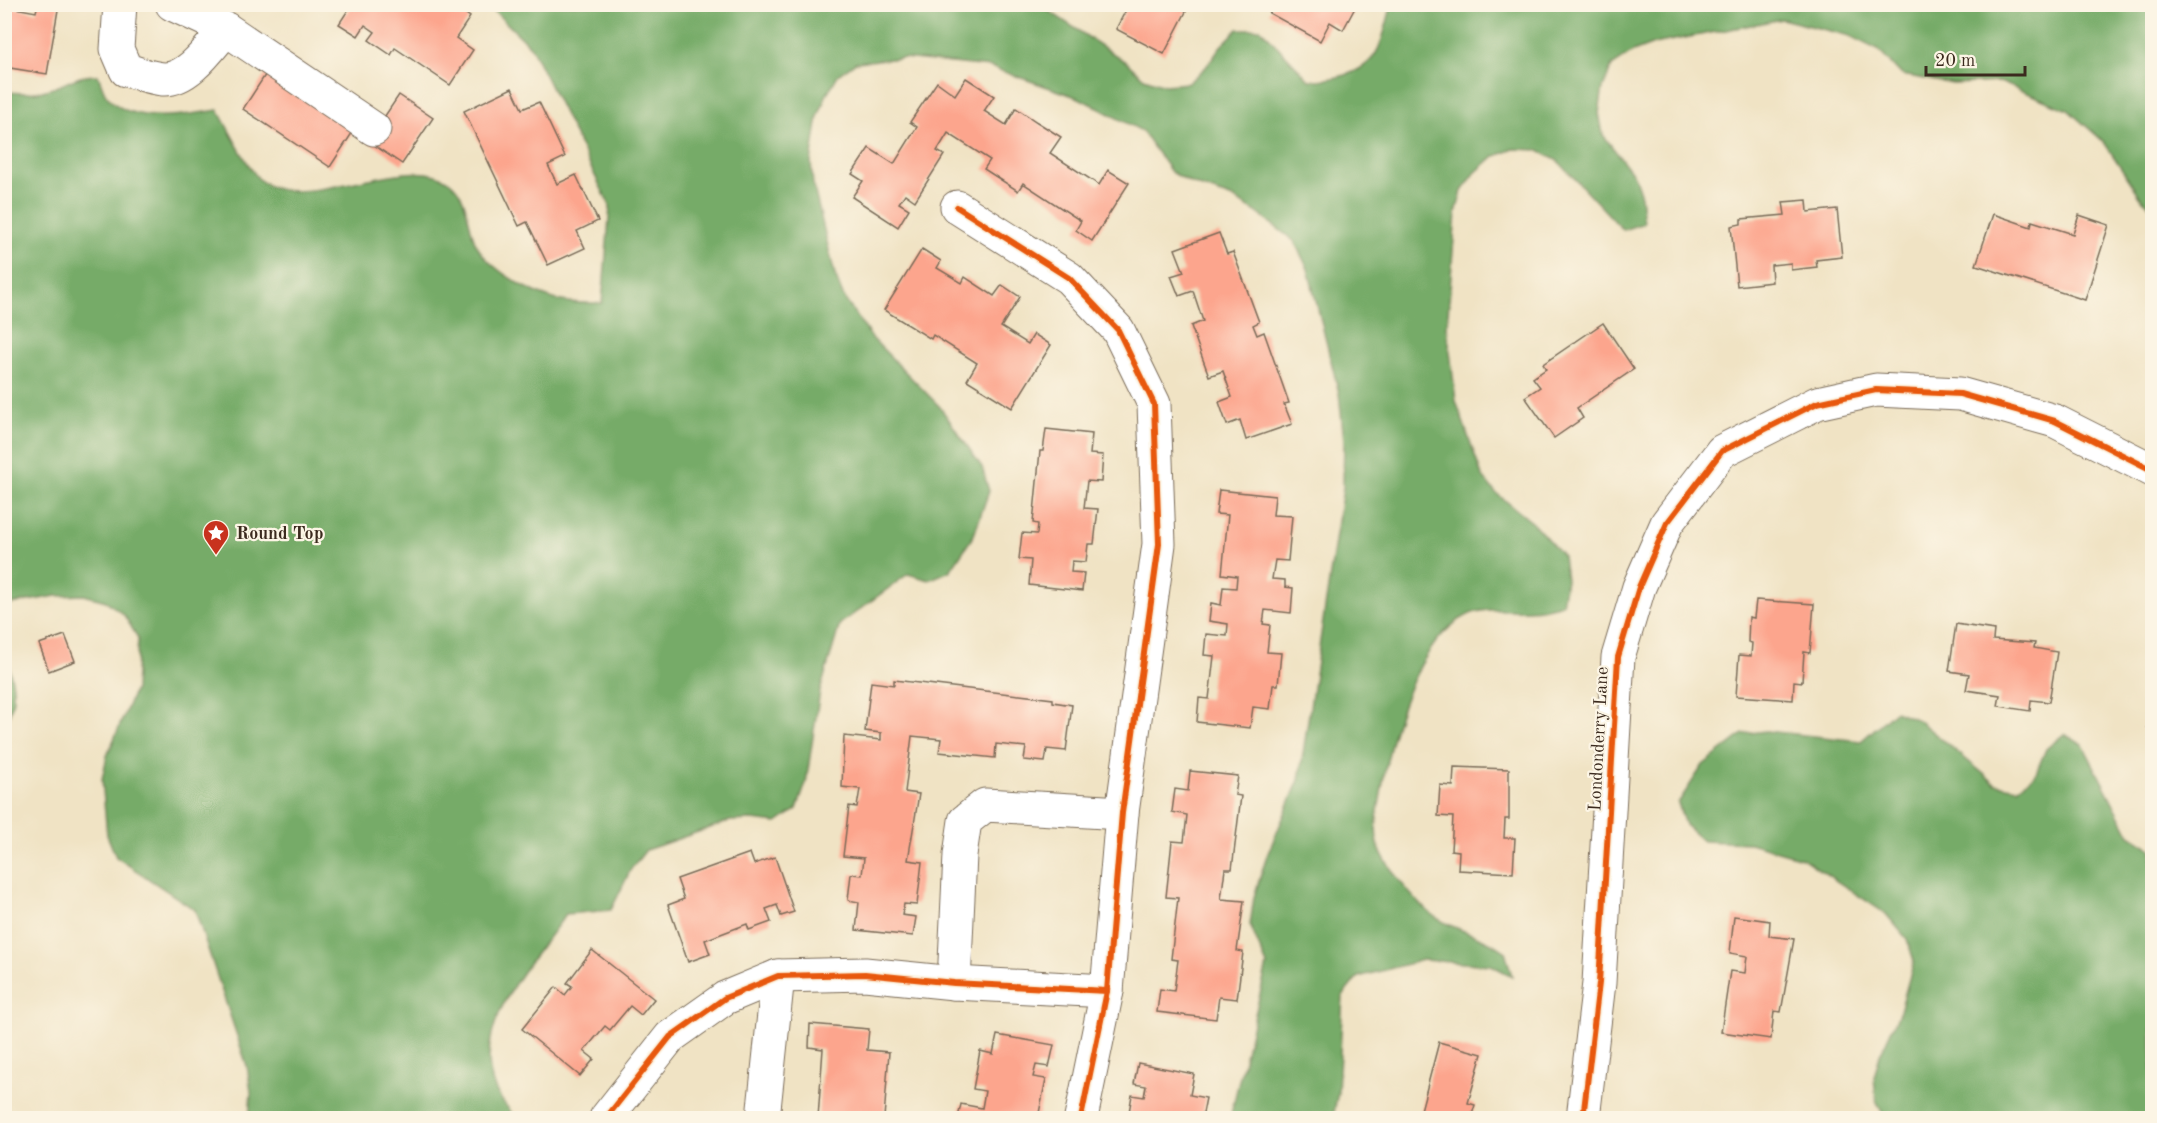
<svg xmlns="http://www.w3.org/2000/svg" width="2157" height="1123" font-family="'Old Standard TT',serif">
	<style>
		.forest { fill: #76ab67; stroke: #586a42; stroke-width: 1.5 }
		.building { fill: #fca58d }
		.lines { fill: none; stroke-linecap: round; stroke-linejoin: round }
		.minor-casing { stroke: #7a6b58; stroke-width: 35 }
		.minor { stroke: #fff; stroke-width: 33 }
		.cycleway-casing { stroke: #fcf5e5; stroke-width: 10 }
		.cycleway { stroke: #e8590c; stroke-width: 6 }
		.labels { text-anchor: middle; stroke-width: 4.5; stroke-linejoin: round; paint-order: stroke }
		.poi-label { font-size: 18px; font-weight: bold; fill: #3b2a1e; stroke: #fcf5e5; text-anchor: start }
		.street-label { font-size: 18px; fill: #3b2a1e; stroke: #fcf5e5 }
	</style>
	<rect width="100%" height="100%" fill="#fcf5e5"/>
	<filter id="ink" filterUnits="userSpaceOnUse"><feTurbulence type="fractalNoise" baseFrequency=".0167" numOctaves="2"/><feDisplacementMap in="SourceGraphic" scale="12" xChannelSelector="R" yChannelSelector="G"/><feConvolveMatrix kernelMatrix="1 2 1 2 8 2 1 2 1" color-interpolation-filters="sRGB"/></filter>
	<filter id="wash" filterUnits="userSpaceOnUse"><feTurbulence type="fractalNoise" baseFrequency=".008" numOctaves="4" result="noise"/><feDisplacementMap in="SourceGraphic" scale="24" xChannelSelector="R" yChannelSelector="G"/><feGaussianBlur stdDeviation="1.35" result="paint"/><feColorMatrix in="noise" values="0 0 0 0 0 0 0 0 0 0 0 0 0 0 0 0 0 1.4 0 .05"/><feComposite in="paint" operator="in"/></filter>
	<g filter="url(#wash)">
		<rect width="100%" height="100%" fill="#f0e3c4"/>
		<!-- forest -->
		<g class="forest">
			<path d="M 488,5 L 1040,5 L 1126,62 L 1144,78 L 1165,85 L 1188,83 L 1206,67 L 1220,47 L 1238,29 L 1261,29 L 1309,80 C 1332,80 1363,75 1376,53 C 1384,40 1387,19 1392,5 L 2152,5 L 2152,208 L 2142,199 L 2104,142 L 2068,110 L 2000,82 L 1953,84 L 1902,75 L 1878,50 L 1850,36 L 1782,19 L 1654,44 L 1633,52 L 1612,66 L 1603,87 L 1599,113 L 1603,135 L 1634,175 L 1641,196 L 1644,223 L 1623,230 L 1558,161 L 1537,150 L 1514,149 L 1493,157 L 1475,173 L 1462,191 L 1456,213 L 1447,327 L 1456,401 L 1482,476 L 1496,493 L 1533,523 L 1563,556 L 1566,580 L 1562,604 C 1555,606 1547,608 1540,609 C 1517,613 1489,605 1468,615 C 1414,641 1389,740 1381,794 C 1378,812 1372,834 1381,852 C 1391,872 1420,909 1440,920 C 1461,932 1484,936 1505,951 L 1512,976 L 1491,965 L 1423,960 L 1358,977 L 1343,995 L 1338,1092 L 1333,1118 L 1230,1118 L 1267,965 L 1250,925 L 1254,897 L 1266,858 L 1299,780 L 1343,488 L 1344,441 L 1339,393 L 1308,269 L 1294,241 L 1256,212 L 1233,198 L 1191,183 L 1171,172 L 1142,131 L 1079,98 L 990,67 L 903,58 L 856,62 L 838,75 L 826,96 L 818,117 L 811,162 L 813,184 L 835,275 L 844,298 L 871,337 L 940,407 L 982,467 L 989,491 L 974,535 L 950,571 L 929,580 L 908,574 L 840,624 L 820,691 L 806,783 L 797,809 L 777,823 L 752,820 L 730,821 L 646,850 L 631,869 L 611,910 L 566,914 C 533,961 469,1025 495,1088 C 499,1099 509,1109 516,1118 L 249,1118 L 251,1092 L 247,1066 L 195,910 L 116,857 L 107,835 L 102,779 L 107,756 L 135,689 L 138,638 L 124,615 L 106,601 L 84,595 L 56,596 L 11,604 L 5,610 L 5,92 C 20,93 37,94 53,88 C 74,81 72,76 98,75 C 101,82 103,91 107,96 C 130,126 187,115 218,110 C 226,124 250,172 260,180 C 301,216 408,149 450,182 C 469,197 467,225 476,244 C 488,269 531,293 557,300 C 571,304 587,303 602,303 L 610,206 L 531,47 Z"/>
			<path d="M 5,653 C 13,681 19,697 5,724 Z"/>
			<path d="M 1895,711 L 1918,720 L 1996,784 L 2018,788 L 2035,775 L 2046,749 L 2064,734 L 2083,745 L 2130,835 L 2152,849 L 2152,1118 L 1885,1118 L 1876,1100 L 1874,1077 L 1880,1055 L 1900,1011 L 1914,961 L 1907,939 L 1886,914 L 1802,858 L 1750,843 L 1703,841 L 1685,825 L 1678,803 L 1703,765 L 1743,734 L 1766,731 L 1861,741 Z"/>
		</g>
		<g id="blocks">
			<!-- building -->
			<g class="building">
				<path d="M 38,4 L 59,4 L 47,74 L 4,67 L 4,6 L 36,12 Z"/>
				<path d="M 352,4 L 452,4 L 470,17 L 456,38 L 473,50 L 450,85 L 395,48 L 391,55 L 369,40 L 375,32 L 365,25 L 358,36 L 339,24 Z"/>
				<path d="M 1120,4 L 1190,4 L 1164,54 L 1116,29 L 1127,8 Z"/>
				<path d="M 1274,4 L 1357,4 L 1343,30 L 1330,22 L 1320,41 L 1269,13 Z"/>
				<path d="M 271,66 L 358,124 L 330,167 L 243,109 Z"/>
				<path d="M 966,78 L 994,96 L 984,111 L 1006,125 L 1016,108 L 1037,122 L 1061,137 L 1050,153 L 1099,185 L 1108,170 L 1129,183 L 1092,241 L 1076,230 L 1081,221 L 1023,183 L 1018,191 L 984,169 L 990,160 L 948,133 L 937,151 L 944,155 L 915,201 L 905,194 L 899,203 L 909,209 L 898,227 L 852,197 L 863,181 L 852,174 L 869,148 L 894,164 L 917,127 L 910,122 L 937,82 L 955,95 Z"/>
				<path d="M 512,88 L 522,109 L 539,102 L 565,157 L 548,165 L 557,184 L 576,175 L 598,221 L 577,231 L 585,248 L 548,265 L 527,222 L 519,226 L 464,111 Z"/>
				<path d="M 399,95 L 433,118 L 402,164 L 368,141 Z"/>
				<path d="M 1807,200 L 1808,212 L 1837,209 L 1842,257 L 1816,260 L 1817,267 L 1791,270 L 1791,263 L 1771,265 L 1772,282 L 1737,286 L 1731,226 L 1741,224 L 1741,219 L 1785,215 L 1783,202 Z"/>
				<path d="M 1993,214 L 2031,227 L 2032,221 L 2073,234 L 2079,215 L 2109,225 L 2085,300 L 1976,265 Z"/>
				<path d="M 1219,233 L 1227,254 L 1233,252 L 1259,322 L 1253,325 L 1257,335 L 1264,332 L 1289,403 L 1284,404 L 1292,424 L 1246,440 L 1240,420 L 1227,425 L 1219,402 L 1232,397 L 1223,371 L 1209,376 L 1198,346 L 1191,326 L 1203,321 L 1193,291 L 1179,296 L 1171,276 L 1184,272 L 1175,249 Z"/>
				<path d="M 922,249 L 941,261 L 937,268 L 962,283 L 965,277 L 994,296 L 1002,285 L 1020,297 L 1001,327 L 1028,344 L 1034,334 L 1051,345 L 1012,408 L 967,380 L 977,363 L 933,335 L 931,339 L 884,310 Z"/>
				<path d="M 1603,323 L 1634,369 L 1577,408 L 1583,418 L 1554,438 L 1525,397 L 1540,387 L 1533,378 L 1546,369 L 1543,364 Z"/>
				<path d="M 1046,429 L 1092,434 L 1090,454 L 1103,455 L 1101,482 L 1087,481 L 1084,508 L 1098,509 L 1094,544 L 1088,544 L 1086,562 L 1072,561 L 1071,572 L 1084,573 L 1082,591 L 1029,585 L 1031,560 L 1019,559 L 1022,533 L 1037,534 L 1038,524 L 1033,523 L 1040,451 L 1043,451 Z"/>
				<path d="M 1219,490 L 1275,496 L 1273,515 L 1292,516 L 1288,561 L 1275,560 L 1272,579 L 1285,580 L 1285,587 L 1293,588 L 1291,613 L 1265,610 L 1263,624 L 1270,625 L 1267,652 L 1281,653 L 1278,685 L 1273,685 L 1270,709 L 1253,707 L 1250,728 L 1197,722 L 1199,698 L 1209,699 L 1214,656 L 1204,655 L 1206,634 L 1227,636 L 1228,624 L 1209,621 L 1211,603 L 1221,605 L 1223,587 L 1236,588 L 1237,576 L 1222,574 L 1228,515 L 1216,514 Z"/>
				<path d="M 1756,600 L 1814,604 L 1810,653 L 1804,652 L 1802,682 L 1794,681 L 1793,700 L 1736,696 L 1739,655 L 1751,656 L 1752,643 L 1748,642 L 1749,617 L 1754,618 Z"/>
				<path d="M 1956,624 L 1994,630 L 1993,640 L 2035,643 L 2034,648 L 2057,652 L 2049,702 L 2031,700 L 2030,711 L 1998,706 L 2000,695 L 1966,690 L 1969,674 L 1949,671 Z"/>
				<path d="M 65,635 L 75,661 L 49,671 L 39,644 Z"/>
				<path d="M 894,680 L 1053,699 L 1053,702 L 1072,705 L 1066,751 L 1047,749 L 1045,762 L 1024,760 L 1026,747 L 996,744 L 995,758 L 939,752 L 941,739 L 912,736 L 905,792 L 919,794 L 908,860 L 922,862 L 917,905 L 904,904 L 902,915 L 916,917 L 913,936 L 856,930 L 859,902 L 848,900 L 851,874 L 862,875 L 864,858 L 843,856 L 849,806 L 857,807 L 860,789 L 842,787 L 844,736 L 881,740 L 881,733 L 865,731 L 871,682 L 894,685 Z"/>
				<path d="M 2151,698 L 2152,699 L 2152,728 L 2147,727 Z"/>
				<path d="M 1454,767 L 1509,769 L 1509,819 L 1505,819 L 1504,838 L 1515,838 L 1513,873 L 1458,870 L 1459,851 L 1451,850 L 1453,817 L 1438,816 L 1440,785 L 1453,786 Z"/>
				<path d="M 1190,771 L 1238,776 L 1235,795 L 1241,796 L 1232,869 L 1225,869 L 1221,899 L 1244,901 L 1237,951 L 1243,952 L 1237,999 L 1219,997 L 1216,1019 L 1157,1012 L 1160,989 L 1174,991 L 1178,960 L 1171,959 L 1178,898 L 1166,897 L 1172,841 L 1184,842 L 1187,815 L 1172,812 L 1175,789 L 1188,791 Z"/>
				<path d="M 750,853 L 754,864 L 775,857 L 794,912 L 781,916 L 777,905 L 766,909 L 771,922 L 749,930 L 747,924 L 705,940 L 710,954 L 688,962 L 668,905 L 684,899 L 677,879 Z"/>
				<path d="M 1734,916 L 1770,921 L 1769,936 L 1794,939 L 1781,1012 L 1774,1011 L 1771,1039 L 1721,1032 L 1730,971 L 1745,973 L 1747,956 L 1730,953 Z"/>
				<path d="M 592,950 L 654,999 L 641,1015 L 630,1006 L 610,1030 L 605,1026 L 584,1051 L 594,1059 L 580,1076 L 522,1029 L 556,987 L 565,995 L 572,986 L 567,983 Z"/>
				<path d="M 810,1024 L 869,1029 L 867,1050 L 889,1052 L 884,1118 L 818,1118 L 823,1049 L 809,1047 Z"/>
				<path d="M 997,1035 L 1054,1045 L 1049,1067 L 1036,1065 L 1033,1077 L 1046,1079 L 1038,1118 L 958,1118 L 961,1104 L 982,1108 L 985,1091 L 973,1089 L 980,1051 L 993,1054 Z"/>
				<path d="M 1439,1042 L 1482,1054 L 1468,1103 L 1475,1105 L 1471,1118 L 1419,1118 Z"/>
				<path d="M 1138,1063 L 1194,1074 L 1190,1095 L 1206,1098 L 1202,1118 L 1128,1118 L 1132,1095 L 1144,1097 L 1146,1086 L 1134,1084 Z"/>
			</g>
		</g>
	</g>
	<g filter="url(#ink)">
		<use href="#blocks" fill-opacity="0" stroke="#7a6b58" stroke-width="1.5"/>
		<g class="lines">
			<!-- minor casing -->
			<g class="minor-casing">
				<g id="minor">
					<path d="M 120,4 L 117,49 L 126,70 C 138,73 151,78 163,79 C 189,80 211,46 226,29"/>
					<path d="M 172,4 L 226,29 L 374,129"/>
					<path d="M 957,207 L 1069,278 L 1118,330 L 1154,404 L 1159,544 L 1122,813 L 1107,991 L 1081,1118"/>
					<path d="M 954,983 L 960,855 L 965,821 L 985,805 L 1122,813"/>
					<path d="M 606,1118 L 670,1037 L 725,998 L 778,976 L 865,974 L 954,983 L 1107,991"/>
					<path d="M 763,1118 L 778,976"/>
					<path d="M 1583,1118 L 1599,983 L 1618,657 L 1639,587 L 1667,523 L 1722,451 L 1817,403 L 1876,390 L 1960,394 L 2055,421 L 2152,470"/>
				</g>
			</g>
			<!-- minor -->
			<use href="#minor" class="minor"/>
			<!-- cycleway casing -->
			<g class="cycleway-casing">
				<g id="cycleway">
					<path d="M 957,207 L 1069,278 L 1118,330 L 1154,404 L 1159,544 L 1122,813 L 1107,991 L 1081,1118"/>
					<path d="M 606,1118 L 670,1037 L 725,998 L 778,976 L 865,974 L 954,983 L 1107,991"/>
					<path d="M 1583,1118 L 1599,983 L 1618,657 L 1639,587 L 1667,523 L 1722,451 L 1817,403 L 1876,390 L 1960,394 L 2055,421 L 2152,470"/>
				</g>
			</g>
			<!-- cycleway -->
			<use href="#cycleway" class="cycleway"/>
		</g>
	</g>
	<!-- icons -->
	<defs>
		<g id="sight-pin" transform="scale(1.35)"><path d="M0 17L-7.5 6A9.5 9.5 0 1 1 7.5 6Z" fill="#c8321e" stroke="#fcf5e5"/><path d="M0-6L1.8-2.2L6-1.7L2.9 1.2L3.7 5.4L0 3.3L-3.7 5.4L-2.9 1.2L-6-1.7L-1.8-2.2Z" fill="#fff"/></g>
	</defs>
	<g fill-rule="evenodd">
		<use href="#sight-pin" x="216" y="533"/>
	</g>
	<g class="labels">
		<!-- poi labels -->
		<g class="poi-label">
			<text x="236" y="539">Round Top</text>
		</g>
		<!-- street labels -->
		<g class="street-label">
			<text transform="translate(1598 739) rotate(-87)" y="6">Londonderry Lane</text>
		</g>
	</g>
	<!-- margin -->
	<rect width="2157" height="1123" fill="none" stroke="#fcf5e5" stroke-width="24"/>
	<!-- scale -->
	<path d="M1926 66v9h99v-9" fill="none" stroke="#3b2a1e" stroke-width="3"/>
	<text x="1935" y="66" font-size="18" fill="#3b2a1e" stroke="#fcf5e5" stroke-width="4.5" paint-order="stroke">20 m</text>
</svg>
